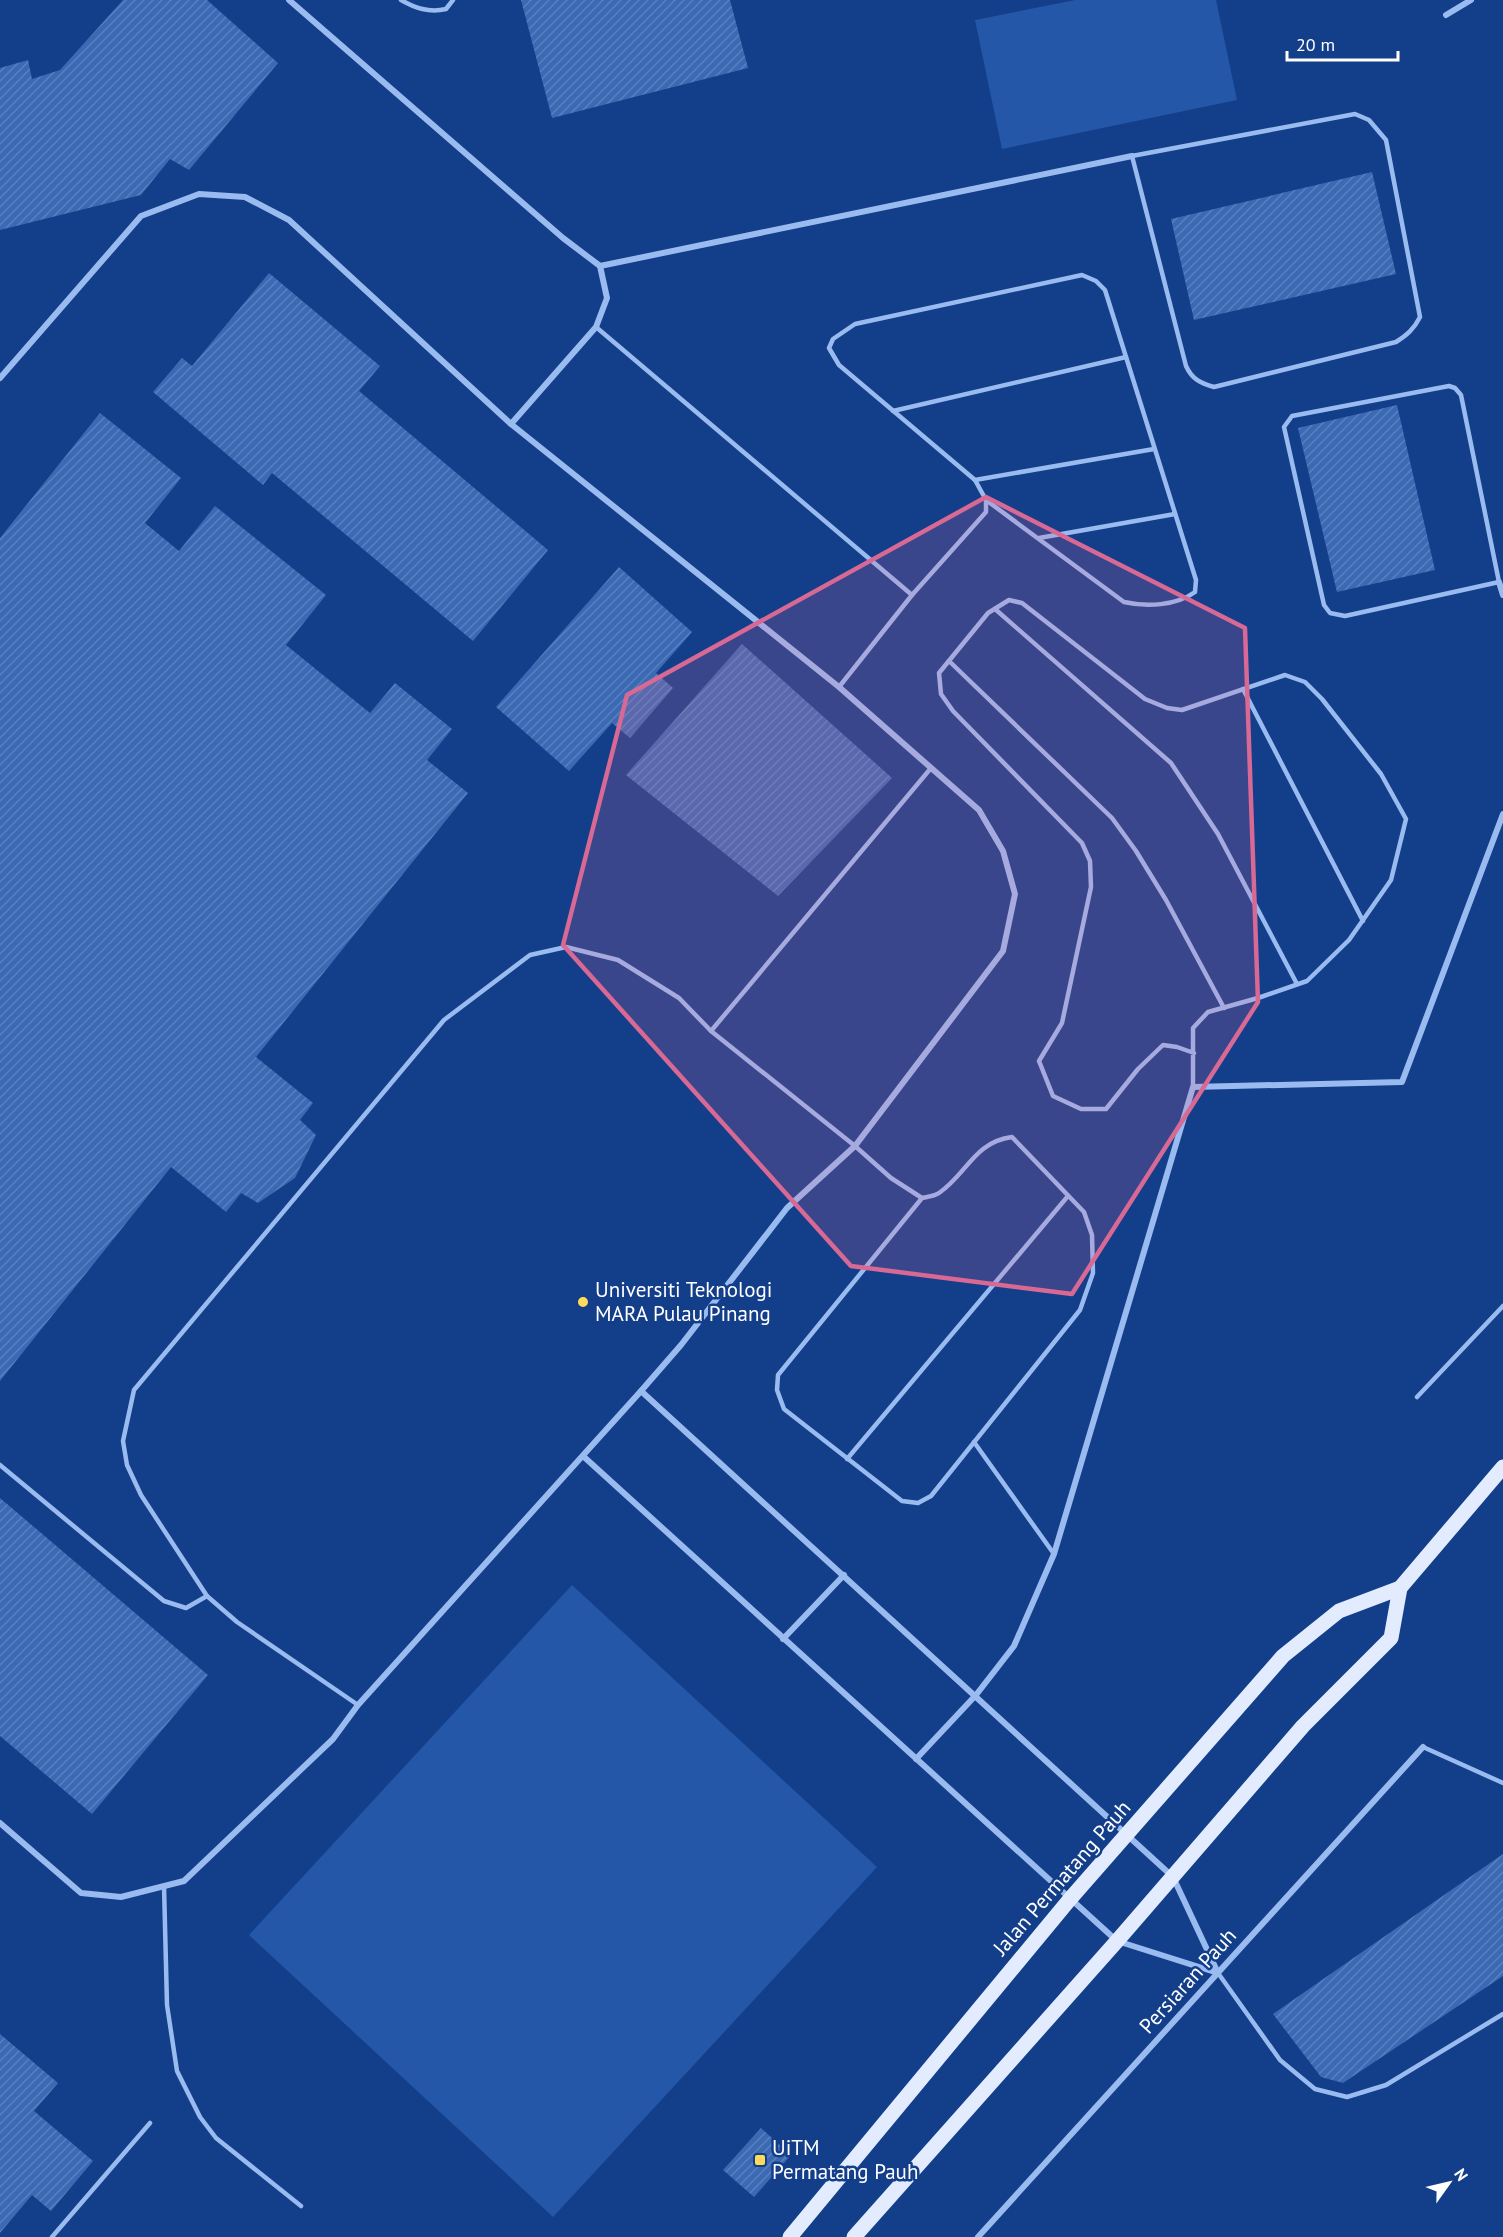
<svg xmlns="http://www.w3.org/2000/svg" width="1503" height="2237" font-family="'PT Sans',sans-serif">
	<style>
		.pitch { fill: #2557a9 }
		.building { fill: url(#building-hatch) }
		.lines { fill: none; stroke-linecap: round; stroke-linejoin: round }
		.lane { stroke: #9abbf0; stroke-width: 4.5 }
		.street { stroke: #9abbf0; stroke-width: 6 }
		.primary { stroke: #e3ecff; stroke-width: 15 }
		.marked { fill: #d76994; fill-opacity: 0.2; stroke: #d76994; stroke-width: 4.5; stroke-linejoin: round }
		.poi-dot { fill: #ffdb59; stroke: #133e8a; stroke-width: 2 }
		.labels { text-anchor: middle; stroke-width: 5; stroke-linejoin: round; paint-order: stroke }
		.poi-label { font-size: 21px; fill: #fff; stroke: #133e8a; text-anchor: start }
		.street-label { font-size: 21px; fill: #fff; stroke: #133e8a }
	</style>
	<defs>
		<pattern id="building-hatch" width="6" height="6" patternUnits="userSpaceOnUse" patternTransform="scale(1.5)"><rect width="6" height="6" fill="#3b69b4"/><path d="M-1 1l2-2M0 6l6-6M5 7l2-2" fill="none" stroke="#5880bf"/></pattern>
	</defs>
	<rect width="100%" height="100%" fill="#133e8a"/>
	<!-- pitch -->
	<g class="pitch">
		<path d="M 1075,0 L 1216,0 L 1237,100 L 1002,149 L 975,20 Z"/>
		<path d="M 572,1585 L 877,1867 L 553,2217 L 249,1935 Z"/>
	</g>
	<!-- building -->
	<g class="building">
		<path d="M 123,0 L 207,0 L 278,63 L 189,170 L 170,159 L 141,195 L 0,230 L 0,68 L 28,60 L 32,79 L 60,70 Z"/>
		<path d="M 521,0 L 730,0 L 748,68 L 552,118 Z"/>
		<path d="M 1372,172 L 1396,274 L 1194,320 L 1171,219 Z"/>
		<path d="M 269,273 L 380,366 L 359,391 L 548,550 L 473,641 L 272,473 L 263,485 L 153,392 L 182,358 L 192,366 Z"/>
		<path d="M 1397,405 L 1435,570 L 1337,592 L 1298,428 Z"/>
		<path d="M 100,413 L 181,478 L 145,523 L 179,551 L 215,506 L 326,595 L 286,645 L 370,713 L 395,683 L 452,729 L 427,760 L 468,793 L 256,1057 L 313,1103 L 300,1120 L 316,1135 L 295,1178 L 258,1203 L 241,1193 L 226,1212 L 171,1167 L 0,1381 L 0,538 Z"/>
		<path d="M 619,567 L 692,632 L 656,673 L 673,688 L 630,738 L 612,723 L 569,771 L 496,707 Z"/>
		<path d="M 742,644 L 892,778 L 778,896 L 626,775 Z"/>
		<path d="M 0,1498 L 208,1675 L 92,1814 L 0,1736 Z"/>
		<path d="M 1503,1854 L 1503,1976 L 1343,2083 L 1321,2077 L 1273,2014 Z"/>
		<path d="M 0,2034 L 58,2083 L 34,2111 L 93,2161 L 51,2211 L 32,2195 L 0,2233 Z"/>
		<path d="M 761,2128 L 791,2155 L 754,2197 L 723,2170 Z"/>
	</g>
	<g class="lines">
		<!-- lane -->
		<g class="lane">
			<path d="M 401,0 C 415,8 429,13 446,9 L 453,0"/>
			<path d="M 1355,114 L 1369,120 L 1386,140 L 1420,317 C 1414,329 1407,335 1396,342 L 1214,387 C 1200,383 1192,379 1186,366 L 1132,156 Z"/>
			<path d="M 596,327 L 912,595"/>
			<path d="M 1449,386 L 1455,388 L 1461,395 L 1499,582 L 1345,616 L 1330,613 L 1324,605 L 1284,427 L 1292,416 Z"/>
			<path d="M 893,411 L 1126,357"/>
			<path d="M 975,480 L 1154,449"/>
			<path d="M 1039,538 L 1175,514"/>
			<path d="M 995,609 L 1171,763 L 1218,834 L 1297,984"/>
			<path d="M 949,661 L 1112,818 L 1136,851 L 1166,900 L 1224,1008"/>
			<path d="M 839,687 L 912,595 L 986,512 L 986,500 L 975,480 L 839,365 L 829,348 L 833,339 L 855,324 L 1082,275 L 1096,281 L 1105,290 L 1196,580 L 1195,592 C 1176,606 1146,607 1124,602 L 986,500"/>
			<path d="M 1243,689 L 1363,921"/>
			<path d="M 711,1031 L 931,768"/>
			<path d="M 1193,1087 L 1193,1028 L 1208,1012 L 1258,998 L 1307,981 L 1349,940 L 1391,880 L 1406,819 L 1381,774 L 1322,699 L 1305,682 L 1285,675 L 1182,710 L 1167,708 L 1145,699 L 1022,603 L 1009,600 L 988,613 L 939,673 L 941,694 L 953,711 L 1082,843 L 1090,861 L 1091,887 L 1062,1023 L 1039,1061 L 1053,1096 L 1081,1109 L 1106,1109 L 1138,1069 L 1163,1045 L 1177,1047 L 1194,1053"/>
			<path d="M 1012,1137 L 1084,1212 L 1092,1235 L 1093,1273 L 1080,1310 L 931,1496 L 918,1503 L 902,1501 L 784,1409 L 777,1390 L 778,1375 L 922,1198 C 927,1197 935,1196 939,1193 C 967,1174 974,1142 1012,1137 Z"/>
			<path d="M 1417,1397 L 1503,1306"/>
			<path d="M 974,1442 L 1054,1554"/>
			<path d="M 847,1459 L 1068,1196"/>
			<path d="M 0,1465 L 164,1601 L 186,1608 L 207,1596"/>
			<path d="M 358,1705 L 237,1622 L 207,1596 L 141,1495 L 127,1465 L 123,1441 L 134,1390 L 444,1020 L 530,955 L 566,947 L 618,960 L 679,998 L 711,1031 L 855,1146 L 891,1178 L 922,1198"/>
			<path d="M 1423,1747 L 1503,1783"/>
			<path d="M 164,1886 L 167,2005 L 177,2071 L 200,2117 L 216,2138 L 301,2206"/>
			<path d="M 1218,1973 L 1280,2060 L 1315,2089 L 1347,2097 L 1386,2085 L 1503,2014"/>
			<path d="M 52,2237 L 150,2123"/>
		</g>
		<!-- street -->
		<g class="street">
			<path d="M 289,0 L 563,238 L 600,266 L 607,298 L 596,327 L 511,424"/>
			<path d="M 1446,15 L 1471,0"/>
			<path d="M 600,266 L 1132,156"/>
			<path d="M 0,378 L 141,216 L 199,194 L 245,197 L 289,220 L 511,424 L 839,687 L 979,810 L 1003,851 L 1015,894 L 1003,951 L 855,1146 L 787,1208 L 681,1345 L 641,1391 L 358,1705 L 333,1739 L 184,1881 L 121,1897 L 81,1893 L 0,1823"/>
			<path d="M 1499,582 L 1503,595"/>
			<path d="M 641,1391 L 1173,1877 L 1218,1973"/>
			<path d="M 583,1456 L 1117,1941 L 1218,1973"/>
			<path d="M 783,1639 L 844,1575"/>
			<path d="M 916,1759 L 976,1695 L 1014,1646 L 1054,1554 L 1193,1087 L 1402,1082 L 1503,814"/>
			<path d="M 978,2237 L 1423,1747"/>
		</g>
		<!-- primary -->
		<g class="primary">
			<path d="M 790,2237 L 1070,1899 L 1283,1656 L 1339,1611 L 1400,1588 L 1503,1467"/>
			<path d="M 854,2237 L 1117,1941 L 1303,1726 L 1391,1638 L 1400,1588"/>
		</g>
	</g>
	<!-- marked area -->
	<path class="marked" d="M 986,497 L 1245,628 L 1258,1002 L 1072,1294 L 851,1266 L 563,945 L 627,695 Z"/>
	<!-- markers -->
	<g class="poi-dot">
		<circle cx="583" cy="1302" r="6"/>
		<rect x="754" y="2154" width="12" height="12" rx="3"/>
	</g>
	<g class="labels">
		<!-- poi labels -->
		<g class="poi-label">
			<text x="595" y="1297">Universiti Teknologi<tspan x="595" dy="24">MARA Pulau Pinang</tspan></text>
			<text x="772" y="2155">UiTM<tspan x="772" dy="24">Permatang Pauh</tspan></text>
		</g>
		<!-- street labels -->
		<g class="street-label">
			<text transform="translate(1062 1878) rotate(-49)" y="7">Jalan Permatang Pauh</text>
			<text transform="translate(1188 1981) rotate(-48)" y="7">Persiaran Pauh</text>
		</g>
	</g>
	<!-- north arrow -->
	<g transform="translate(1449 2183) rotate(56)" stroke="#133e8a" stroke-width="4.5" paint-order="stroke">
	<path d="M0-4.5L10 22L0 15L-10 22Z" fill="#ffffff"/>
	<text y="-9" font-size="16" font-weight="bold" text-anchor="middle" fill="#ffffff">N</text>
	</g>
	<!-- scale -->
	<path d="M1287 51v9h111v-9" fill="none" stroke="#ffffff" stroke-width="3"/>
	<text x="1296" y="51" font-size="18" fill="#ffffff" stroke="#133e8a" stroke-width="4.5" paint-order="stroke">20 m</text>
</svg>
